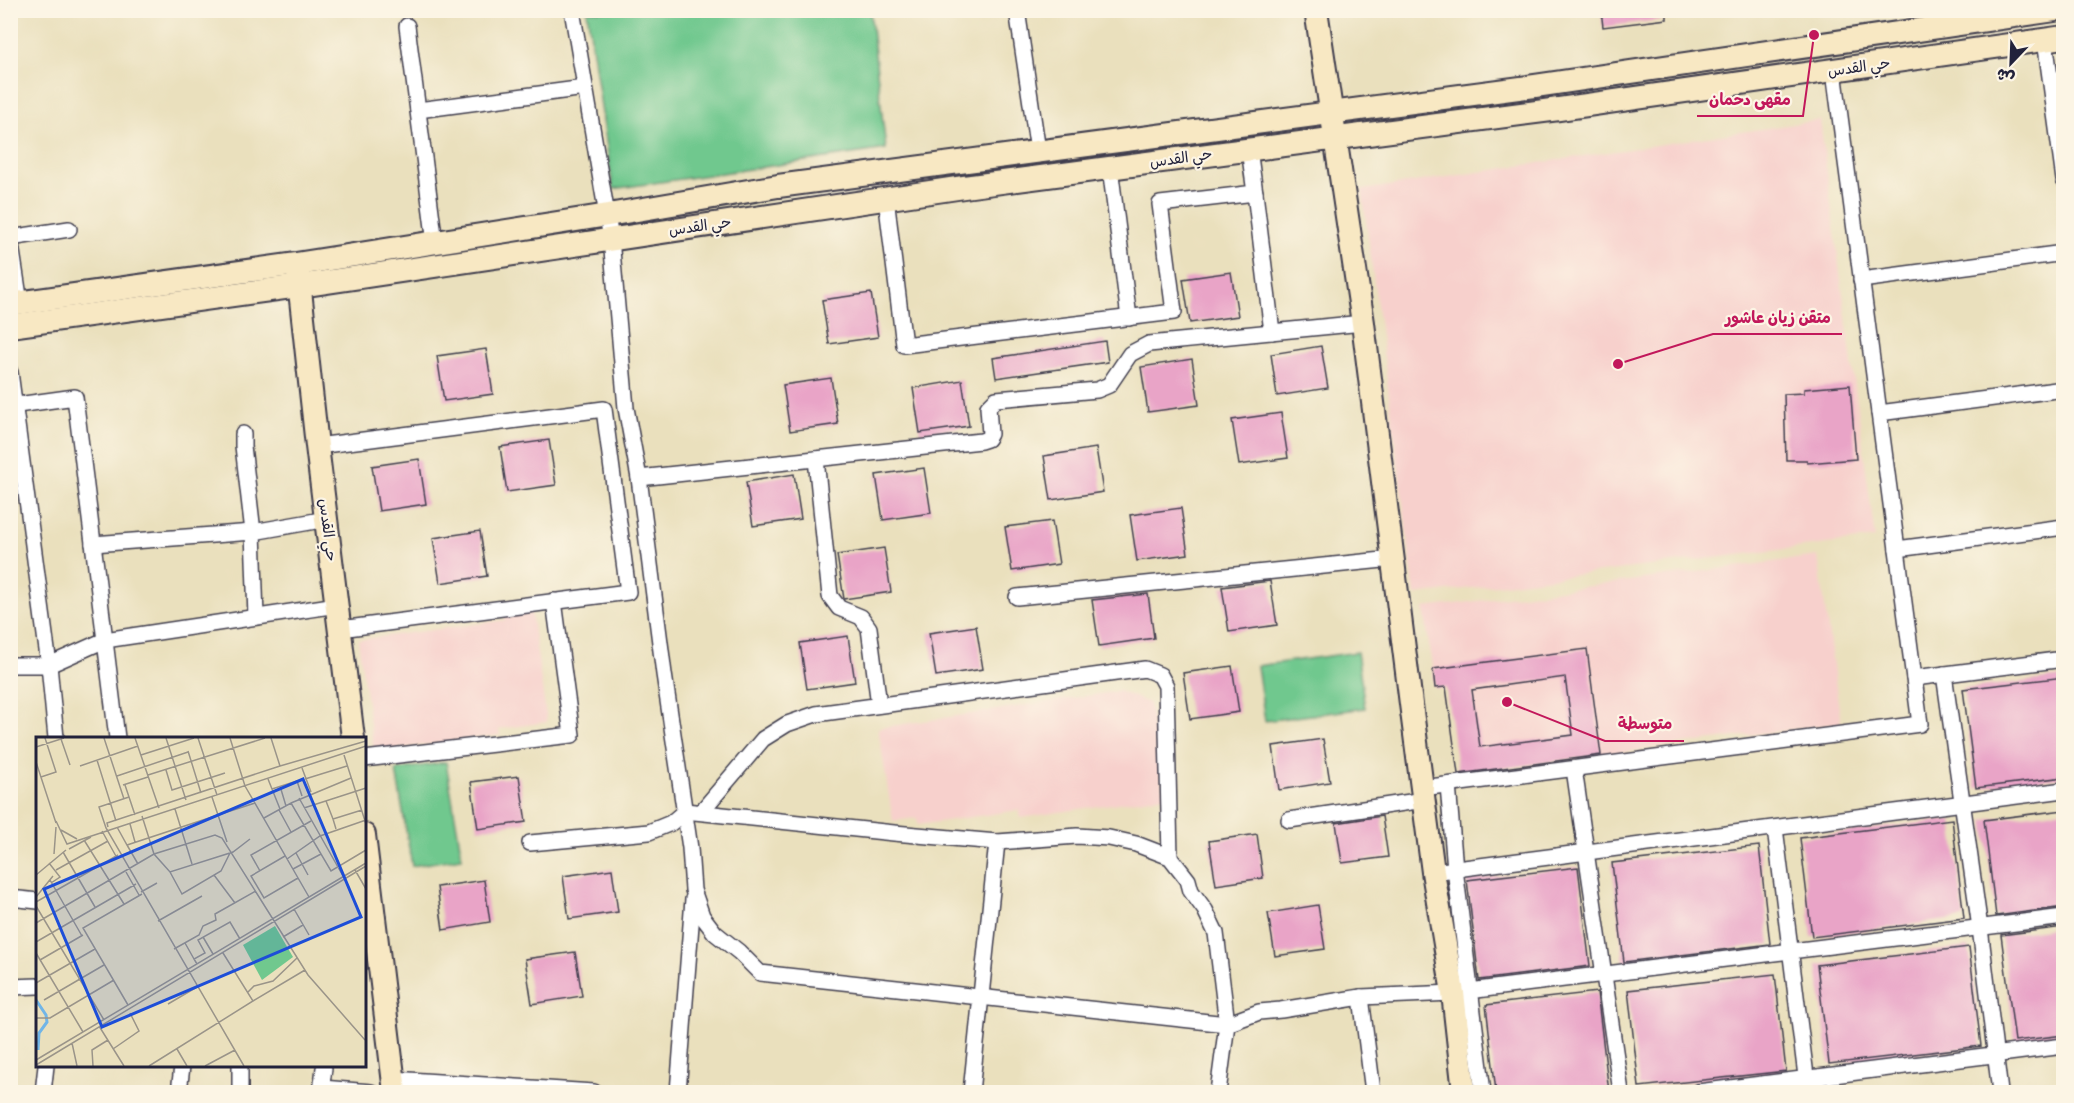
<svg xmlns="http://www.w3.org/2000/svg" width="2074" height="1103" font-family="Pangolin,'Playpen Sans Arabic',sans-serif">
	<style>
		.built { fill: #f7d0cc }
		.green { fill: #70c88e; stroke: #497564; stroke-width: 1.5 }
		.building { fill: #e9a4c7; fill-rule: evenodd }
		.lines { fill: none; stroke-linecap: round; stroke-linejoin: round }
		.street-casing { stroke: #403e4e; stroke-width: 18 }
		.secondary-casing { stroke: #403e4e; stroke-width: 26 }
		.street { stroke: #fff; stroke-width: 15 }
		.secondary { stroke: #f8e8c3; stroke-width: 22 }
		.labels { text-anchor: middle; stroke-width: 4.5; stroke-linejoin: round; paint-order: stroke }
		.street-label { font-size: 15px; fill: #22223b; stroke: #fcf5e5 }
		.inset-river { fill: none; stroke: #71b5e7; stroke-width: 3 }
		.inset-road { fill: none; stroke: #9a9489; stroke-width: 1.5 }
		.view { fill: #1d4ed8; fill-opacity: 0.15; stroke: #1d4ed8; stroke-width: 3 }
		.inset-edge { fill: none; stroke: #22223b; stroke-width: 3 }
		.leader { fill: none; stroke: #c2185b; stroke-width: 2 }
		.callout-dot { fill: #c2185b; stroke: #fcf5e5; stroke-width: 2 }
		.callout-label { font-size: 16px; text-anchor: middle; font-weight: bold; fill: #c2185b; stroke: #fcf5e5; stroke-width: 4.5; stroke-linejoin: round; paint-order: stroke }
	</style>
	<rect width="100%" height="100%" fill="#fcf5e5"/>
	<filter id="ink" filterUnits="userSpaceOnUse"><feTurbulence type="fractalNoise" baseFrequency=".0167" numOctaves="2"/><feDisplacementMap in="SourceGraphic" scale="12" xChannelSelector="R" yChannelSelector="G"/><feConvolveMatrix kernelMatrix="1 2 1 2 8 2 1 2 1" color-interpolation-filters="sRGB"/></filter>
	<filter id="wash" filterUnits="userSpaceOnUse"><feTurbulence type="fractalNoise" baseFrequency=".008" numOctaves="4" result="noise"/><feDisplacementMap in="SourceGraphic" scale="24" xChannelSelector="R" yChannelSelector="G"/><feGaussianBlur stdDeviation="1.35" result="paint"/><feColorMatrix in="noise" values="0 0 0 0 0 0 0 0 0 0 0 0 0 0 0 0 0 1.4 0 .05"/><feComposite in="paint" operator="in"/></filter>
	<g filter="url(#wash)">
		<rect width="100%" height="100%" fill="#eae0bd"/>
		<!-- built -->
		<g class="built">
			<path d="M 1820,120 L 1875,538 L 1415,595 L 1362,190 Z"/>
			<path d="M 1818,556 L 1841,723 L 1458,774 L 1446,688 L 1435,688 L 1424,608 Z"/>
			<path d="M 531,611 L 547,722 L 499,729 L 500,735 L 374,752 L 358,640 L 505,620 L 505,614 Z"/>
			<path d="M 1119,691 L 1149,703 L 1164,796 L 1021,818 L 1019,810 L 918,825 L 917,818 L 893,821 L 878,728 Z"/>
		</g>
		<!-- green -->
		<g class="green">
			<path d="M 587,11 L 870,11 L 886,149 L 613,189 Z"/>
			<path d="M 1357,652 L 1365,708 L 1265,721 L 1257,666 Z"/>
			<path d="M 446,762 L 462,858 L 412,866 L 396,770 Z"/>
		</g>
		<g id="blocks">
			<!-- building -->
			<g class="building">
				<path d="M 1601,10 L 1667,10 L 1667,19 L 1603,27 Z"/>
				<path d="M 1231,272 L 1238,316 L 1190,323 L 1183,279 Z"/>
				<path d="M 871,293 L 878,337 L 829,344 L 822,300 Z"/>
				<path d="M 1105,341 L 1108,362 L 996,378 L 993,358 Z"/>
				<path d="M 1321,346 L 1328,388 L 1277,396 L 1271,354 Z"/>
				<path d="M 486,349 L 493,394 L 444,401 L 437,356 Z"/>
				<path d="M 1192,359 L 1199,405 L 1148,412 L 1141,367 Z"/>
				<path d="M 831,378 L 838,424 L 790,431 L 783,385 Z"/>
				<path d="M 962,380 L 969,426 L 920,433 L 913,388 Z"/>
				<path d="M 1850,385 L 1856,459 L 1807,463 L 1807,460 L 1786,460 L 1784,394 L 1804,393 L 1804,389 Z"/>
				<path d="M 1281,413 L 1288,458 L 1239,465 L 1232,420 Z"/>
				<path d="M 549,440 L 556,485 L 507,492 L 500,447 Z"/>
				<path d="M 1096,448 L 1103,492 L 1051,500 L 1044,456 Z"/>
				<path d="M 419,459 L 426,504 L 379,511 L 372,466 Z"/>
				<path d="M 924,468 L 931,513 L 883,520 L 876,475 Z"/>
				<path d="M 794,474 L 801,519 L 753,526 L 746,482 Z"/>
				<path d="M 1181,508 L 1188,554 L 1137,561 L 1130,515 Z"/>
				<path d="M 1052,521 L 1059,564 L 1012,571 L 1005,527 Z"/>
				<path d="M 480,531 L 487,576 L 440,583 L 433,538 Z"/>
				<path d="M 884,548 L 891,592 L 844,599 L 837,555 Z"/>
				<path d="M 1270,581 L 1277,625 L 1229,632 L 1222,587 Z"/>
				<path d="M 1148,594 L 1154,638 L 1099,646 L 1092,600 Z"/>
				<path d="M 976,626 L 983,669 L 936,676 L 929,633 Z"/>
				<path d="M 848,636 L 855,682 L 807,689 L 800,643 Z"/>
				<path d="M 1587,649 L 1601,755 L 1458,774 L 1446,687 L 1435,688 L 1433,669 ZM 1565,677 L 1573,735 L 1480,747 L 1472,690 Z"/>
				<path d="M 1232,666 L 1239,712 L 1190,719 L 1183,673 Z"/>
				<path d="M 2064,677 L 2064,777 L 1976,788 L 1963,689 Z"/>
				<path d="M 1323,739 L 1330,782 L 1279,790 L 1273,746 Z"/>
				<path d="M 519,776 L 526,822 L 478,829 L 471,782 Z"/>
				<path d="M 2064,810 L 2064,907 L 1996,916 L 1984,820 Z"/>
				<path d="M 1382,816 L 1388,857 L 1342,863 L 1336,823 Z"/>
				<path d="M 1952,819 L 1964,918 L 1812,937 L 1800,838 Z"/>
				<path d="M 1257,834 L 1263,878 L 1216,885 L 1209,841 Z"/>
				<path d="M 1759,846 L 1770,944 L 1624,962 L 1612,863 Z"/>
				<path d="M 1578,867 L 1590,966 L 1479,980 L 1467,880 Z"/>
				<path d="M 612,869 L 618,912 L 569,919 L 563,876 Z"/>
				<path d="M 484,880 L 490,922 L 443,930 L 437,887 Z"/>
				<path d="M 1318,905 L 1325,949 L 1275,956 L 1268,913 Z"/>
				<path d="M 2064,927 L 2064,1035 L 2015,1041 L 2001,935 Z"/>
				<path d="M 1969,947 L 1981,1046 L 1829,1064 L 1817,965 Z"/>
				<path d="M 575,952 L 582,996 L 532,1004 L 525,959 Z"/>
				<path d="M 1775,974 L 1786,1071 L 1639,1087 L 1628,990 Z"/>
				<path d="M 1597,992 L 1609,1092 L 1496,1092 L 1486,1005 Z"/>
			</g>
		</g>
	</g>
	<g filter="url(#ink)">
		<use href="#blocks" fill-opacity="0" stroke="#403e4e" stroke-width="1.5"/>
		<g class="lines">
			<!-- street casing -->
			<g class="street-casing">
				<g id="street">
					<path d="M 572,10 L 611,239 L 626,408 L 639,478 L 664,674 L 690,848 L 693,890 L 702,916 L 715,933 L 739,952 L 760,973 L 1227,1024 L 1259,1012 L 1281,1010 L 1361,997 L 1453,993 L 2064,917"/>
					<path d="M 1017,10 L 1038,151"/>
					<path d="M 407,26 L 435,243"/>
					<path d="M 2045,40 L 2064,180"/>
					<path d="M 418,110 L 585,88"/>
					<path d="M 1110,167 L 1129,318"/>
					<path d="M 1255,193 L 1272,332"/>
					<path d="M 886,198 L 904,345 L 1174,312 L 1160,204 L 1255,193 L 1249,149"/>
					<path d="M 10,238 L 20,303"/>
					<path d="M 10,238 L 69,229"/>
					<path d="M 1861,280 L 2064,253"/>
					<path d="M 10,372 L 49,665 L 56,738"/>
					<path d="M 10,406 L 75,397 L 117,738"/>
					<path d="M 1879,413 L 2064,389"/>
					<path d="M 243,434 L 243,446 L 253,532 L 256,617"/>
					<path d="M 317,446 L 604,409 L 628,592 L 340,629"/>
					<path d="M 816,459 L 830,596 L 839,608 L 861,617 L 869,628 L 879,705"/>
					<path d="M 639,478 L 981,441 L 987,439 L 990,434 L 988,407 L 996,399 L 1097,390 L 1109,385 L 1130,354 L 1149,344 L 1363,323"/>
					<path d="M 93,544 L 253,532 L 327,519"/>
					<path d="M 1897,549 L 2064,527"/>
					<path d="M 1017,597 L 1393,559"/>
					<path d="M 10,665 L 49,665 L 105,640 L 337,605"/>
					<path d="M 1944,674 L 1980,928 L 2000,1092"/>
					<path d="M 1914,678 L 2064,659"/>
					<path d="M 364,759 L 572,735 L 554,601"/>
					<path d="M 1574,769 L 1621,1092"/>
					<path d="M 1448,785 L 1455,869 L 1483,1092"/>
					<path d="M 1422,788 L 1920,724 L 1834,71"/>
					<path d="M 701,812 L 763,739 L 787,724 L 816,714 L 1145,669 L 1160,675 L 1166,686 L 1170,857"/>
					<path d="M 1289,820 L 1424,800"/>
					<path d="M 1775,828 L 1808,1092"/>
					<path d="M 530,843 L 649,832 L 671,823 L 685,811 L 894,833 L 997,842 L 1077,836 L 1109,838 L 1136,844 L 1170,857 L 1188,880 L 1191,891 L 1205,910 L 1216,933 L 1227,1024 L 1218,1092"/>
					<path d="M 1433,872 L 2064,790"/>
					<path d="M 10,898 L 38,901"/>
					<path d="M 10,987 L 38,986"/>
					<path d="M 1361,997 L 1373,1092"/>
					<path d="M 393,1079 L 594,1092"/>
					<path d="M 322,1088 L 371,1092"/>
					<path d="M 43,1092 L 46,1066"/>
					<path d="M 179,1092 L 182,1066"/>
					<path d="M 240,1092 L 240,1066"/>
					<path d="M 321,1092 L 324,1068"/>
					<path d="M 678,1092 L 693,899"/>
					<path d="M 971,1092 L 997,842"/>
					<path d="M 1698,1092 L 2064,1046"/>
				</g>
			</g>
			<!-- secondary casing -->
			<g class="secondary-casing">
				<g id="secondary">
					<path d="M 1316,10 L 1363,323 L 1411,704 L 1433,872 L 1453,993 L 1464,1092"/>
					<path d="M 298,272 L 317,446 L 353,738"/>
					<path d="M 10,304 L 297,264 L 608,215 L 778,186 L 1535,86 L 2055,10"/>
					<path d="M 10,326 L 299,286 L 964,187 L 1559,109 L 2064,37"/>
					<path d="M 364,835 L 395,1092"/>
				</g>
			</g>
			<!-- street -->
			<use href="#street" class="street"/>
			<!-- secondary -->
			<use href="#secondary" class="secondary"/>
		</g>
	</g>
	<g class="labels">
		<!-- street labels -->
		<g class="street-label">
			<text transform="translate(1859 67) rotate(-8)" y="5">حي القدس</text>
			<text transform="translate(1181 158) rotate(-8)" y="5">حي القدس</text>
			<text transform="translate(700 226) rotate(-8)" y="5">حي القدس</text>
			<text transform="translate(328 530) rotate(83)" y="5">حي القدس</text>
		</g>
	</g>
	<!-- overview -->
	<g transform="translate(36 737)">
		<rect width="330" height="330" fill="#eae0bd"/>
		<path d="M 239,189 L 257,220 L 226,243 L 207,208 Z" fill="#70c88e"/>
		<path class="inset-river" d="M 0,263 L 10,278 L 11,285 L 3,296 L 2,313"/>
		<path class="inset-road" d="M 68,1 L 88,62M 99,1 L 123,71M 130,1 L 150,63M 162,1 L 181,58M 194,1 L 209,49 L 273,160M 235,1 L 244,29M 25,2 L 34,28M 0,10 L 28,1M 152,14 L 165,56M 105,18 L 158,1M 308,18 L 330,87M 61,23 L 80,84M 0,25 L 20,86M 44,29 L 102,9M 266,31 L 275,55M 130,33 L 136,53 L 189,36M 112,38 L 229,1M 81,39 L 152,15M 5,40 L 20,35 L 9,1M 232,42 L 244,72M 269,42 L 311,29M 87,48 L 112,40M 89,48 L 99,78M 244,49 L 250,69M 236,52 L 261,44 L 266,59M 93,60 L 63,70 L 70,91 L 208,329M 176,60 L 182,78 L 219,66M 263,61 L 307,139M 290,64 L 297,82M 255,66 L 315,41M 268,71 L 330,51M 139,72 L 156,127M 243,73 L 255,95M 106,79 L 118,117 L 134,135 L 197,115 L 214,102M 228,81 L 255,66 L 295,134 L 330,113M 20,84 L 31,107 L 330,9M 94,87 L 99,105M 72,90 L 71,86 L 244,29 L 330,4M 81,90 L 91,108 L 182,78 L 191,105M 300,92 L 297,82 L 326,73M 25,93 L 41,102M 66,94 L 81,121M 48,103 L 88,167M 91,108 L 102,127M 33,112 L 55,100M 27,115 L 59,170M 260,116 L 272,138M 18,117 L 20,90M 249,119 L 215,139 L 228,161 L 262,141M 251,122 L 284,99 L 330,83M 13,126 L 24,140 L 15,146M 257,132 L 285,117M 20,133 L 72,104M 319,133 L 330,152M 224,134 L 215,118 L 275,84M 90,135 L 103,158M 134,135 L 146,157 L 185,134 L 194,116M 0,138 L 30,113M 178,138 L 199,166M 14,143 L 46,199M 105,155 L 121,146M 0,160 L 17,139M 0,165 L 82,118M 0,169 L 68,283M 258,172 L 273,198M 122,184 L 166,159M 0,186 L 118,117 L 179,98 L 186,101 L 272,238 L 329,303M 167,200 L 177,217M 247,200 L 267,188M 0,205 L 100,147M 149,206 L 158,222M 138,212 L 163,198 L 167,189 L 180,183 L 179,177 L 220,154M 0,216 L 47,295M 4,223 L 47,198M 161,227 L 158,222 L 169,216 L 162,203 L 194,185 L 204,202M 0,246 L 59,212M 212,255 L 218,249 L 237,244 L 261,221M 8,263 L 68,228M 217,264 L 269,233M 132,267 L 161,250M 92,268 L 47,191 L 106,157M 0,281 L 14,281 L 78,243M 63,289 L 88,329M 36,306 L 41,329M 77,312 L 103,294 L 94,276M 141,312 L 151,329M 0,323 L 330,126M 0,328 L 330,129M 57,329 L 56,313 L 72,303M 113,329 L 217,264 L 187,216M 169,329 L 199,313"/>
		<path class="view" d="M 267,42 L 325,180 L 66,290 L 8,152 Z"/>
		<rect width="330" height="330" class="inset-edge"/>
	</g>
	<!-- callouts -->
	<path class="leader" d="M1814 35L1803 116H1697M1618 364L1713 334H1842M1507 702L1605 741H1684"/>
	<g class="callout-dot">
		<circle cx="1814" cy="35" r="6"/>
		<circle cx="1618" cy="364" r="6"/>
		<circle cx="1507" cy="702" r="6"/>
	</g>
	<g class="callout-label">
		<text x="1750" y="105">مقهى دحمان</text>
		<text x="1778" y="323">متقن زيان عاشور</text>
		<text x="1645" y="729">متوسطة</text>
	</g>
	<!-- margin -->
	<rect width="2074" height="1103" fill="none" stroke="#fcf5e5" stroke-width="36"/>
	<!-- north arrow -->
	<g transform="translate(2011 63) rotate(203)" stroke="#fcf5e5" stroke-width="4.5" paint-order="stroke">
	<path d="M0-4.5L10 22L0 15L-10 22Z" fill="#22223b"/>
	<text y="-9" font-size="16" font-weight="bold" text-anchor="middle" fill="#22223b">ش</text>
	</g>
</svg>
